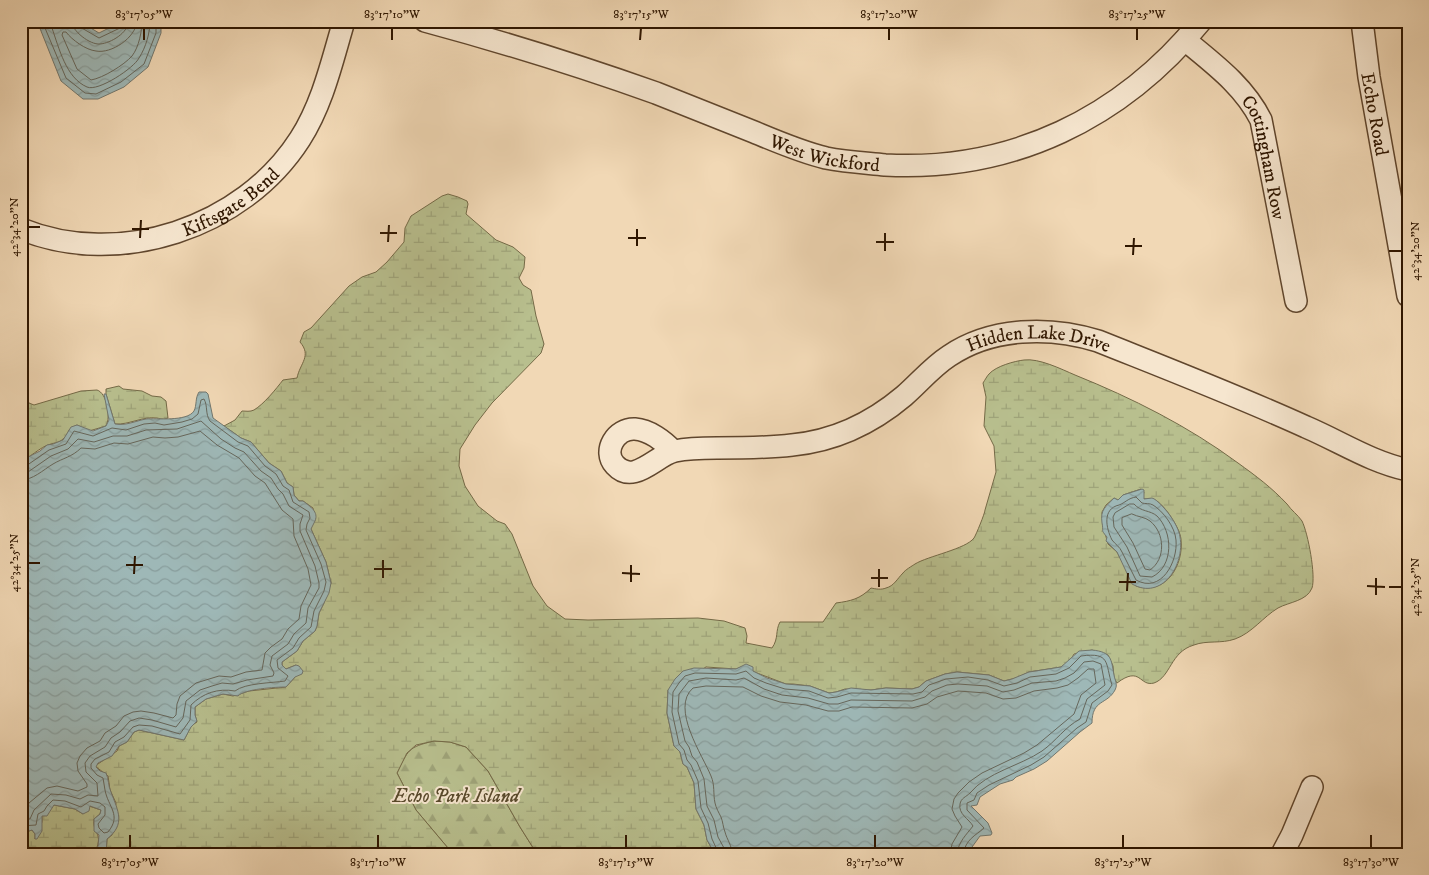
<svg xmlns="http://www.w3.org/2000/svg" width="1429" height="875" font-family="'IM FELL DW Pica',serif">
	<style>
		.forest { fill: url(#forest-firs); stroke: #746a47 }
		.wetland { fill: url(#wetland-marsh); stroke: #746a47; fill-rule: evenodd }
		.water { fill: url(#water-waves); stroke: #72776e }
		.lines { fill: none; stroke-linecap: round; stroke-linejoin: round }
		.shore { stroke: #66675c; stroke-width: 1 }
		.minor-casing { stroke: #60462d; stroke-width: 24 }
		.minor { stroke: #f6e6cf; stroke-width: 21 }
		.ticks { fill: none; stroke: #2f1600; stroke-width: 2 }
		.labels { text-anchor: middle; stroke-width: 4; stroke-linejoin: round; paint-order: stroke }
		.street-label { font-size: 19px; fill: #2f1600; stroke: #f6e6cf }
		.park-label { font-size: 19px; font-style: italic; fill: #58492b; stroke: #f6e6cf }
		.neatline { fill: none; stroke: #2f1600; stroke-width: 2 }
		.ticks-label { font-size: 12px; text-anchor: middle; fill: #2f1600 }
	</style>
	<defs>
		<pattern id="forest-firs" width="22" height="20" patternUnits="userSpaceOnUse" patternTransform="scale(1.25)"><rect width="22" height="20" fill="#b8bf8e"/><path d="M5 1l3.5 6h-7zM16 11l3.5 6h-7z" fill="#9ea379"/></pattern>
		<pattern id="wetland-marsh" width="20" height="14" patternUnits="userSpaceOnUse" patternTransform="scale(1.25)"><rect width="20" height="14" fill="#b8bf8e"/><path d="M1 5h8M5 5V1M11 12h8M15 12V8" fill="none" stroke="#9ea379"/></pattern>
		<pattern id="water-waves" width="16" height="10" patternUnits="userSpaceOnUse" patternTransform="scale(1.25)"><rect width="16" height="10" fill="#9eb8b7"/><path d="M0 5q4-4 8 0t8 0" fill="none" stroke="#889d9c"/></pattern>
	</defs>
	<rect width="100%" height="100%" fill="#f1d8b5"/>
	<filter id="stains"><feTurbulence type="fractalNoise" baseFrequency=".004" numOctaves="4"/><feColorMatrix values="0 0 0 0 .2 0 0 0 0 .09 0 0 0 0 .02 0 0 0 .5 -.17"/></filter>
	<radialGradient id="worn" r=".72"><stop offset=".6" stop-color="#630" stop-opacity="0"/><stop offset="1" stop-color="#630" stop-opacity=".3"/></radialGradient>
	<!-- forest -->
	<path class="forest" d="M 434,741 L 450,742 L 466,747 L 488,771 L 520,827 L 537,854 L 453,854 L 416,810 L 397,773 C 408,750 408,747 434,741 Z"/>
	<!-- wetland -->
	<g class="wetland">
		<path d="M 448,194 L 458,197 L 467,201 L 468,204 L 466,214 L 496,240 L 513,247 L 525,257 L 524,268 L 519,278 L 523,285 L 531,290 L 536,316 L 544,344 L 541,353 L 492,403 L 475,425 L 460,449 L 459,466 L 465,486 L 478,506 L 497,521 L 505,524 L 512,534 L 533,586 L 547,606 L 565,619 L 588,620 L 698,618 L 724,621 L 745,628 L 747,636 L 746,643 L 772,648 C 779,638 775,631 780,622 L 823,622 L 836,603 C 851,601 860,599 871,588 C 876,589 881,590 886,588 C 894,586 897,579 903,573 C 905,570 912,566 915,564 C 928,556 966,549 974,538 C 976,535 985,513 985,510 L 996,472 L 994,446 L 984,426 L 986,397 L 983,383 C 985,380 987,376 989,374 C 996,366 1015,361 1024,360 C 1039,358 1061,369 1075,375 C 1132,398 1188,426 1238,463 C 1256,476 1271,487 1287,504 C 1291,510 1298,515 1302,521 C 1308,533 1316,576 1312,588 C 1307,601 1289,602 1278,608 C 1263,617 1252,633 1235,639 C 1221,644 1207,640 1194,645 C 1170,652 1171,677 1154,683 C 1139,687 1141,665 1117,683 L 1114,678 L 1113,666 L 1108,655 L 1092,650 L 1074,654 L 1070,661 L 1061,667 L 1029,672 L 1016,678 L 1004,681 L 989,675 L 957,672 L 945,674 L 926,681 L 919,687 L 912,689 L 886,688 L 871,690 L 845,689 L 836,692 L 829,693 L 810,686 L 793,684 L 786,684 L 741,667 L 736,669 L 706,667 L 668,690 L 667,713 L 674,746 L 680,752 L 683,764 L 687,767 L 694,783 L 696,809 L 704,825 L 707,840 L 715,854 L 537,854 L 520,827 L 488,771 L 466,747 L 450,742 L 434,741 L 416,745 L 407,753 L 397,773 L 416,810 L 453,854 L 106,854 L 107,839 L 112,835 L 116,803 L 110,790 L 108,776 L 95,766 L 117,751 L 119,746 L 127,742 L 134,732 L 139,730 L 184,740 L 191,726 L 197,722 L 195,715 L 195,707 L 206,699 L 223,694 L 233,696 L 249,691 L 286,687 L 295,677 L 296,665 L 286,669 L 282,665 L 282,662 L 297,651 L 303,641 L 315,631 L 317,626 L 319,613 L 324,603 L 331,583 L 326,562 L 311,529 L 311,526 L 315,520 L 313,508 L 303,501 L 299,501 L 294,495 L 293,487 L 287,483 L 281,471 L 269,463 L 251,442 L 241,438 L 224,426 L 235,420 L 242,411 C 246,411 250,412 254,410 C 264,404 276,389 283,380 L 297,378 C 300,363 312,356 300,342 L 304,332 L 311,328 L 349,286 L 362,277 L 376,272 L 387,262 L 404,242 L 405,228 L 411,216 L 442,196 ZM 1141,489 L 1144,492 L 1143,496 L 1144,499 C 1147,499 1149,498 1152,499 C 1162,500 1180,528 1181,539 C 1184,565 1166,596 1136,586 L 1117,552 L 1108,544 L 1103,526 L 1102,512 L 1106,505 L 1114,498 L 1118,500 L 1123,495 Z"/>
		<path d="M 119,386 L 123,389 L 142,391 L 152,396 L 161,397 L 166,401 L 168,418 C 163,420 162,419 157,418 C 143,416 129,425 115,424 L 106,394 L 106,389 Z"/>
		<path d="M 97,390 C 107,393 111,417 106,426 L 89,431 L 77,425 C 65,430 71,432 63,439 C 59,443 53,443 48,445 C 43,446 26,459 21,463 L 21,392 L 29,403 L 34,405 L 81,391 Z"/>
		<path d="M 54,805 L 75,809 L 83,814 L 89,806 L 101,810 L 100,814 L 94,819 C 92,834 105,833 94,854 L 21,854 L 21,830 L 26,832 L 32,830 L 35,834 L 35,839 L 42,822 L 42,816 Z"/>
	</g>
	<!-- water -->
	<g class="water">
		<path d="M 42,21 L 79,21 L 99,33 L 117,24 L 119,21 L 161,21 L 161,33 L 148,67 L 124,87 L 98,99 L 83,99 L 61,81 L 39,26 Z"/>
		<path d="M 199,392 L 206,392 L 208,394 L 213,418 L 241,438 L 251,442 L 269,463 L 281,471 L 287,483 L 293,487 L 294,495 L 299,501 L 303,501 C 310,506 319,512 315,521 C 314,524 312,526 311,529 L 326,562 L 331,583 L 329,593 L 319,613 L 317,626 L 315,631 L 303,641 L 297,651 L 282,662 L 282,665 L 286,669 L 296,665 L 299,666 L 303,671 L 302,674 L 295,677 L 286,687 C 276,687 244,689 238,696 L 223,694 L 206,699 L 195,707 L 195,715 L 197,721 L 191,727 L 184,740 L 139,730 L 134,732 L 127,742 L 119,746 L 112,756 L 98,763 L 96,767 L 100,771 L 106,773 C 109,779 108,786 111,792 C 118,811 126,824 107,839 L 106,854 L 94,854 L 98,846 L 99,835 L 94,831 L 94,819 L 100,814 L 101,810 L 90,806 L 89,811 L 83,814 L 75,809 L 54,805 L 47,816 L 42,816 L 42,831 L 37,839 L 35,839 L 35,834 L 32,830 L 26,832 L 21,830 L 21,463 L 28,457 L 40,451 L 47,445 L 53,444 L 63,440 L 71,427 L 77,425 L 93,431 L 106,426 L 109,420 L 104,394 L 106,394 L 115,424 C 126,426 135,421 146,419 C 156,418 187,422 194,411 C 197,405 195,398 199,392 Z"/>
		<path d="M 1142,489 L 1144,490 L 1144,499 C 1147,499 1149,498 1152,498 C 1157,499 1168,512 1171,517 C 1175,523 1179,530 1180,537 C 1185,565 1162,601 1132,584 L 1117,552 L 1106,541 L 1107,537 C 1100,529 1104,532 1102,523 C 1100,509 1106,507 1114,498 L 1118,500 L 1123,495 Z"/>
		<path d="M 1092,650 C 1112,652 1111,659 1114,675 C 1115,681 1118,684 1115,690 C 1107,705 1092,699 1092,723 L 1080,732 L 1047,761 L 1034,769 L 1016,777 L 1013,780 L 1000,784 L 980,797 L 977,805 L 971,806 L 988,823 L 992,833 L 991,835 L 980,836 L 967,854 L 715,854 L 707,840 L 704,825 L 696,809 L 694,783 L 687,767 L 683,764 L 680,752 L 674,746 L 667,713 L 668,690 L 675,679 L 683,671 L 694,668 L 736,669 L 746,664 L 753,667 L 753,671 L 767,678 L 786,684 L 810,686 L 829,693 L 836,692 L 851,688 L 871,690 L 886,688 L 912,689 L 919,687 L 926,681 L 945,674 L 957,672 L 989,675 L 1004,681 L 1012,679 L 1029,672 L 1061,667 L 1079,651 Z"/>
	</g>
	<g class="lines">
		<!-- shore -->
		<g class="shore">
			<path d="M 46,21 L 45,28 L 66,78 L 85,93 L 96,94 L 121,82 L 144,64 L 156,33 L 156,21"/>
			<path d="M 52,21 L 52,28 C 59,48 66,78 87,87 C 98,92 134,68 139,58 C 146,47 150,33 150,21"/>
			<path d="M 71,21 C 72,31 90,45 100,44 C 111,43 128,33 129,21"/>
			<path d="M 78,21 L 80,27 L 99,38 L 120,28 L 123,21"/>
			<path d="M 137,21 C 136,38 111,54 96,51 C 86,50 72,40 66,32 L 63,32 L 62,35 L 77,69 L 91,80 C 103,78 124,65 132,56 C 139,47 142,31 142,21"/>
			<path d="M 21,466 L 26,466 L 49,450 L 66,444 L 74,431 L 93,436 L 112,428 L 126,430 L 144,424 L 155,423 L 164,425 L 182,422 L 192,419 L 198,414 L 201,400 L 204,399 C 208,406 205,414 210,421 L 238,442 L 248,446 L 265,466 L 276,474 L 283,486 L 289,490 L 293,502 L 309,512 L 310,518 L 307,524 L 306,530 L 321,564 L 326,582 L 324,591 L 314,611 L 311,627 L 299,638 L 293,648 L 277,660 L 278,668 L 288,676 L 285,681 C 272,683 245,683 235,691 C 218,688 203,693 191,705 L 190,720 L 180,734 L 152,726 L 139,725 L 133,727 L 124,737 L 115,742 L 109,752 L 95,759 L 91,764 L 91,768 L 97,775 L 103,778 C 104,782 104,786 105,790 C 108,807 122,815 108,832 L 104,833 L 99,828 L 98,824 L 105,815 L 105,807 L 100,803 L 90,801 L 81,807 L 65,801 L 53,800 L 47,806 L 44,811 L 38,814 L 36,825 L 21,826"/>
			<path d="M 21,473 L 28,472 L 51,456 L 68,449 L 78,439 L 94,442 L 113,436 L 127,436 L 146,430 L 177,429 L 201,421 L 221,439 L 235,448 L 244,452 L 261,471 L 271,478 L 278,489 L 283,494 L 289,506 L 303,515 L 300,524 L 300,531 L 315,566 L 319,583 L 319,588 L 308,608 L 306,623 L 294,634 L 288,644 L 272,656 L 270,665 L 274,673 L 273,676 L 247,680 L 233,684 L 222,683 L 212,686 L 200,690 L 186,701 L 183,718 L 176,727 L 152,720 L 139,718 L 130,721 L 120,732 L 111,738 L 105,747 L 90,756 L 85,763 L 86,772 L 97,783 L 98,796 L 88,795 L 80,799 L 66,795 L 51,794 L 34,810 L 30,819 L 21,819"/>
			<path d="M 21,480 C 33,480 43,470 53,464 C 63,458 72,457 81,448 L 95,449 L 114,443 L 128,444 L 153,437 L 165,438 L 178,437 L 200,431 L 217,445 L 239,458 L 255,476 L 265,483 L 282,510 L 293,519 L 294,536 L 308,569 L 311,585 L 301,606 L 299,619 L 288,629 L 282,639 L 271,647 L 265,653 L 262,670 L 246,672 L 231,677 L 219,676 L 196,683 L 180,696 L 177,704 L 176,715 L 173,718 L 154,713 L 141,711 L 133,712 L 124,716 L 116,726 L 105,733 L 100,741 L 87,748 L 80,756 L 77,763 L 78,771 L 87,784 L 87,787 L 78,791 L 57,786 L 47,788 L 29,803 L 24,811 L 21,812"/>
			<path d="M 1136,497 L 1142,503 C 1145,504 1150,503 1153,505 C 1163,511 1175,527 1176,540 C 1178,562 1161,594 1136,580 C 1131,571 1127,561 1122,552 C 1120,547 1115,544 1112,540 C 1106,528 1102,509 1119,505 C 1125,503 1128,498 1136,497 Z"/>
			<path d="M 1130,504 L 1134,504 C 1141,512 1150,510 1157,516 C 1173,532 1174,566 1152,577 L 1140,576 L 1127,547 L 1114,527 L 1113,517 L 1115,513 Z"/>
			<path d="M 1132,514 C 1138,517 1145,517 1150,521 C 1165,533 1166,559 1150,570 L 1145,569 L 1133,543 L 1122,525 L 1122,518 Z"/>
			<path d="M 719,854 L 712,839 L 708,823 L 701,808 L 698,781 L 691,765 L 687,760 L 684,750 L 679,744 L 672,712 L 673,692 L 679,683 L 685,676 L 695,673 L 736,674 L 746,671 L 754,678 L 766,683 L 785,689 L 809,691 L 828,698 L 837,697 L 851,693 L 913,694 L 922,692 L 929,685 L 946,679 L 968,677 L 988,680 L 1004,686 L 1017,683 L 1030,677 L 1056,674 L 1069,668 L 1081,656 C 1111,652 1105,663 1112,685 L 1108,691 L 1092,703 L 1086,722 L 1077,728 L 1044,757 L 1031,765 L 989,785 L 977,793 L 974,800 L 967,803 L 967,810 L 984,828 C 975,836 966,839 963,854"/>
			<path d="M 725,854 L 724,848 L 718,837 L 714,820 L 707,806 L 704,779 L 697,762 L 692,756 L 689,747 L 685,741 L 678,711 L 679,694 L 689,681 L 706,678 L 736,680 L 744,678 L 764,689 L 782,695 L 808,698 L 829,704 L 838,704 L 851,700 L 912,701 L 925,697 L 932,691 L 947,685 L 958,684 L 987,686 L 1003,692 L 1014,690 L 1032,683 L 1056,681 L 1065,678 L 1074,673 L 1084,662 L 1093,661 L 1101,664 L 1105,685 L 1087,699 L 1080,719 C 1065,727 1056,741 1042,751 C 1020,766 987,772 970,793 C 966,797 961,798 960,804 C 958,814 969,819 973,826 C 967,834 958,842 957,854"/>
			<path d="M 732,854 C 732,845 727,840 725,832 C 723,827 723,822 721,817 C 719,813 716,808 715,803 C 713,794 715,785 711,776 C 703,756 670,708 693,688 L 706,686 L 743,687 L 761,696 L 780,702 L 806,705 L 828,711 L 839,711 L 852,707 L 912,708 L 927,704 L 937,697 L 958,691 L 986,693 L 1003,699 L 1016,698 L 1034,691 L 1057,688 L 1068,685 L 1078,678 L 1088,669 L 1094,669 L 1096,683 L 1081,695 L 1074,714 L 1037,745 L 1024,753 L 982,773 L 969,782 L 958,793 L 954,799 L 952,809 L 955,816 L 962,827 L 952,844 L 950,854"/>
		</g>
		<!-- minor casing -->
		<g class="minor-casing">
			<g id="minor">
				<path id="s1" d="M 425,21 C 503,42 580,66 656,93 C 689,106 722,119 754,132 C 778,142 801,152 826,158 C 846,162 866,163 885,165 C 1012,172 1122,118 1201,21"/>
				<path id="s2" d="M 1362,21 L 1369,77 L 1408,296"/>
				<path id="s3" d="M 1185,40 C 1214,64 1244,86 1261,120 L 1296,301"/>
				<path id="s4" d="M 21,229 C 119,269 243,228 300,139 C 323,103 332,61 344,21"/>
				<path id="s5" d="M 673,451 C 664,441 649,430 635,429 C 616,428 602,451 615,465 C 634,486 656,455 675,451 C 689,448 703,448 717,448 C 742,448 767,448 792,445 C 834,441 872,423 904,396 C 919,383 932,367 949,356 C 992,327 1050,326 1098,341 C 1168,369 1238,396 1306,427 C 1341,442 1371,462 1408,470"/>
				<path d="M 1282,854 L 1292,835 L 1312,787"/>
			</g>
		</g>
		<!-- minor -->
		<use href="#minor" class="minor"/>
	</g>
	<!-- ticks -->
	<path class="ticks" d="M 144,40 L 144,28M 392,40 L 392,28M 640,40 L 641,28M 889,40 L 889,28M 1137,40 L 1137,28M 28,227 L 40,227M 132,229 L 149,229M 380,233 L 397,233M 140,238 L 141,220M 628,238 L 646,238M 388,242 L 389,225M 876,242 L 894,242M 637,246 L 637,229M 1125,246 L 1142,246M 885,251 L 885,233M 1389,251 L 1402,251M 1133,255 L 1134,238M 28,563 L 40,563M 126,565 L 143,565M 374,569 L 392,569M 622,573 L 640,574M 134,574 L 135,556M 383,578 L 383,560M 871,578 L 888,578M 631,582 L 631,565M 1119,582 L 1136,582M 1367,586 L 1385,587M 879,587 L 879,569M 1389,587 L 1402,587M 1127,591 L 1128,573M 1376,595 L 1376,578M 130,848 L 130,835M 378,848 L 378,835M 626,848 L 626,835M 875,848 L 875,835M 1123,848 L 1123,835M 1371,848 L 1371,835"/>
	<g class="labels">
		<!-- street labels -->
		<g class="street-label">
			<text dy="7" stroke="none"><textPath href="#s2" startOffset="94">Echo Road</textPath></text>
			<text dy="7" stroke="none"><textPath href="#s1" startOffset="422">West Wickford</textPath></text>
			<text dy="7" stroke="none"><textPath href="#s3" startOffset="148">Cottingham Row</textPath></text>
			<text dy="7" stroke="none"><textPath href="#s4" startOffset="221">Kiftsgate Bend</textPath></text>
			<text dy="7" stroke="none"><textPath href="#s5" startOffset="560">Hidden Lake Drive</textPath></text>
		</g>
		<!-- park labels -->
		<g class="park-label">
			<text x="456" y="802">Echo Park Island</text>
		</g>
	</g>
	<!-- margin -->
	<rect width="1429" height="875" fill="none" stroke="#f1d8b5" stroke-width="55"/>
	<rect x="28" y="28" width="1374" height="820" class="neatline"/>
	<g class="ticks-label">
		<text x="144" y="18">83°17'05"W</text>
		<text x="392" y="18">83°17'10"W</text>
		<text x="641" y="18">83°17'15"W</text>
		<text x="889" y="18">83°17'20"W</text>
		<text x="1137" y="18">83°17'25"W</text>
		<text transform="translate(14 227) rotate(-90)" y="4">42°34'20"N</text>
		<text transform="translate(1415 251) rotate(-90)" y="4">42°34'20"N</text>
		<text transform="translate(14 563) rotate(-90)" y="4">42°34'25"N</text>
		<text transform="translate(1415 587) rotate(-90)" y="4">42°34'25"N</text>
		<text x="130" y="866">83°17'05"W</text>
		<text x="378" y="866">83°17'10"W</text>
		<text x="626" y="866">83°17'15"W</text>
		<text x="875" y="866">83°17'20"W</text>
		<text x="1123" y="866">83°17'25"W</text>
		<text x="1371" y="866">83°17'30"W</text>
	</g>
	<rect width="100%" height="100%" filter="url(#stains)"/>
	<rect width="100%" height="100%" fill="url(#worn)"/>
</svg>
